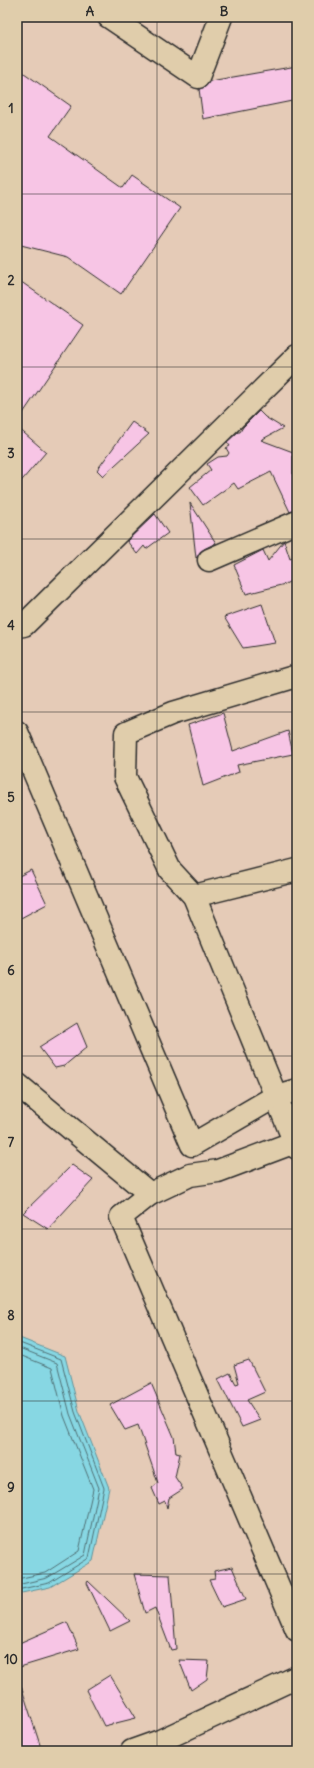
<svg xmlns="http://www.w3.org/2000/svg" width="314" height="1768" font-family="Delius,sans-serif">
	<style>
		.water { fill: #87d7e3; stroke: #629299 }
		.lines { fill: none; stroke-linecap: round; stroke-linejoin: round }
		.shore { stroke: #507075; stroke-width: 1 }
		.building { fill: #f7c5e5; stroke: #2b2b2b }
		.minor-casing { stroke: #2b2b2b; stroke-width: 25 }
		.minor { stroke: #e0cdab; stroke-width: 22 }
		.grid { fill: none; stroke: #2b2b2b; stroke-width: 1; stroke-opacity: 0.55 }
		.neatline { fill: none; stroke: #2b2b2b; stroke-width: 1.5 }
		.grid-label { font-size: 13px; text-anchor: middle; font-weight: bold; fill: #2b2b2b }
	</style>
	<rect width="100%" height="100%" fill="#e5cbb7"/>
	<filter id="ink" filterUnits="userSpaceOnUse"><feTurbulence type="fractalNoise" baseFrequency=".025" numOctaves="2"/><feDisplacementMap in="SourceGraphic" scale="8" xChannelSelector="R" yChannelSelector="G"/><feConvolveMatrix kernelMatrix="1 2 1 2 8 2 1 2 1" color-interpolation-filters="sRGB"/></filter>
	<g filter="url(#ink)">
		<!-- water -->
		<path class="water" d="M 17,1337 L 65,1356 L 79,1411 L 109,1488 L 93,1561 L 50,1587 L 17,1594 Z"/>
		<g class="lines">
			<!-- shore -->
			<g class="shore">
				<path d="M 17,1342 L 61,1359 L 75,1412 L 104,1488 L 89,1558 L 49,1583 L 17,1590"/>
				<path d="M 17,1347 L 57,1363 L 70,1414 L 99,1488 L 85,1555 L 47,1578 L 17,1585"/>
				<path d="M 17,1354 L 52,1368 L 64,1416 L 93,1489 L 79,1551 L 45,1573 L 17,1579"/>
			</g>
		</g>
		<!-- building -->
		<g class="building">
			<path d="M 297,66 L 297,100 L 203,119 L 199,89 L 205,87 L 210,81 Z"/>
			<path d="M 17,68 L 71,106 L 50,136 L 123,188 L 132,175 L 180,208 L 121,294 L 68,257 L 17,244 Z"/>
			<path d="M 17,279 L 83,325 L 17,422 Z"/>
			<path d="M 259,411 L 265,417 L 283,428 L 261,440 L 293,452 L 293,474 L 297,472 L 297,510 L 290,512 L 271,472 L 238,489 L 234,483 L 203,505 L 190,487 L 211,470 L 207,464 L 218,457 L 227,456 L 229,453 L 226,448 L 230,446 L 227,442 L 238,432 L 240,432 L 243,427 Z"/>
			<path d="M 132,422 L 149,434 L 103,476 L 97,470 Z"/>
			<path d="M 17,427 L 46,452 L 17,486 Z"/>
			<path d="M 190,503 L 216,543 L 204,549 L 196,558 Z"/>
			<path d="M 155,514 L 168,533 L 146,549 L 144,546 L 137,554 L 127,541 Z"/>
			<path d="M 284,541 L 290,559 L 297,556 L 297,578 L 285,584 L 246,594 L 234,565 L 263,550 L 268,561 Z"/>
			<path d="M 262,604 L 275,643 L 243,648 L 224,617 Z"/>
			<path d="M 223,713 L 233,751 L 288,731 L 293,754 L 237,765 L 239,772 L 203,786 L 188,725 Z"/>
			<path d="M 31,870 L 47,904 L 17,920 L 17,877 Z"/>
			<path d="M 77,1023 L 87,1047 L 64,1066 L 55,1068 L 39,1047 Z"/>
			<path d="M 72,1165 L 93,1180 L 48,1229 L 23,1213 Z"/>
			<path d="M 249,1360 L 265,1392 L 247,1400 L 260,1420 L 242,1427 L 218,1379 L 230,1373 L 236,1384 L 239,1383 L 234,1365 Z"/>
			<path d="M 151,1383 L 174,1437 L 176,1453 L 180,1454 L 175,1477 L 183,1489 L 169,1498 L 167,1508 L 165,1501 L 159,1504 L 152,1488 L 158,1483 L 138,1425 L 125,1430 L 110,1405 Z"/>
			<path d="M 232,1567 L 246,1599 L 222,1607 L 209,1580 L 215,1579 L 214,1571 Z"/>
			<path d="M 134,1574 L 170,1575 L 176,1649 L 171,1650 L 155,1608 L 145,1613 Z"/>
			<path d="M 88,1581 L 130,1621 L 110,1631 L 87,1583 Z"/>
			<path d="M 67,1622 L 79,1649 L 20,1667 L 17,1656 L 17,1644 Z"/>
			<path d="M 179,1660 L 209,1661 L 207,1679 L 191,1690 Z"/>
			<path d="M 110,1675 L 136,1718 L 104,1726 L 86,1690 Z"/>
			<path d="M 21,1686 L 42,1751 L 17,1751 L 17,1687 Z"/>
		</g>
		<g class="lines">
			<!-- minor casing -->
			<g class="minor-casing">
				<g id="minor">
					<path d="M 109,17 L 198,77 L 221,17"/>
					<path d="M 209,560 L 297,522"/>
					<path d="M 17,626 L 24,625 L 297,356"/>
					<path d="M 297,676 L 173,713 L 126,733 L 125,777 L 170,870 L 194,896 L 297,1148"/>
					<path d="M 17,732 L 192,1145 L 276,1096 L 297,1090"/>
					<path d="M 194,896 L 297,870"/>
					<path d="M 17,1084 L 150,1194 L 121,1217 L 297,1630"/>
					<path d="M 150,1194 L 190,1175 L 218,1171 L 295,1142"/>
					<path d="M 132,1751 L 160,1741 L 297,1677"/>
				</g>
			</g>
			<!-- minor -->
			<use href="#minor" class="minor"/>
		</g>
	</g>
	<!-- grid -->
	<path class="grid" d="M 157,17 L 157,1751M 17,194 L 297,194M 17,367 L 297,367M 17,539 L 297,539M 17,712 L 297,712M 17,884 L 297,884M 17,1056 L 297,1056M 17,1229 L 297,1229M 17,1401 L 297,1401M 17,1574 L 297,1574"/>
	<!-- margin -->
	<rect width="314" height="1768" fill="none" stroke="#e0cdab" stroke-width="44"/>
	<rect x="22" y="22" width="270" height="1724" class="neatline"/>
	<g class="grid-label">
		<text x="90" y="16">A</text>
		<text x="224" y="16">B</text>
		<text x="11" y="113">1</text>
		<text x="11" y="285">2</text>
		<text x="11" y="458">3</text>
		<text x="11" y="630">4</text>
		<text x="11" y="802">5</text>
		<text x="11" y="975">6</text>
		<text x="11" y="1147">7</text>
		<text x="11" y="1320">8</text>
		<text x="11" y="1492">9</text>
		<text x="11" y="1664">10</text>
	</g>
</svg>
